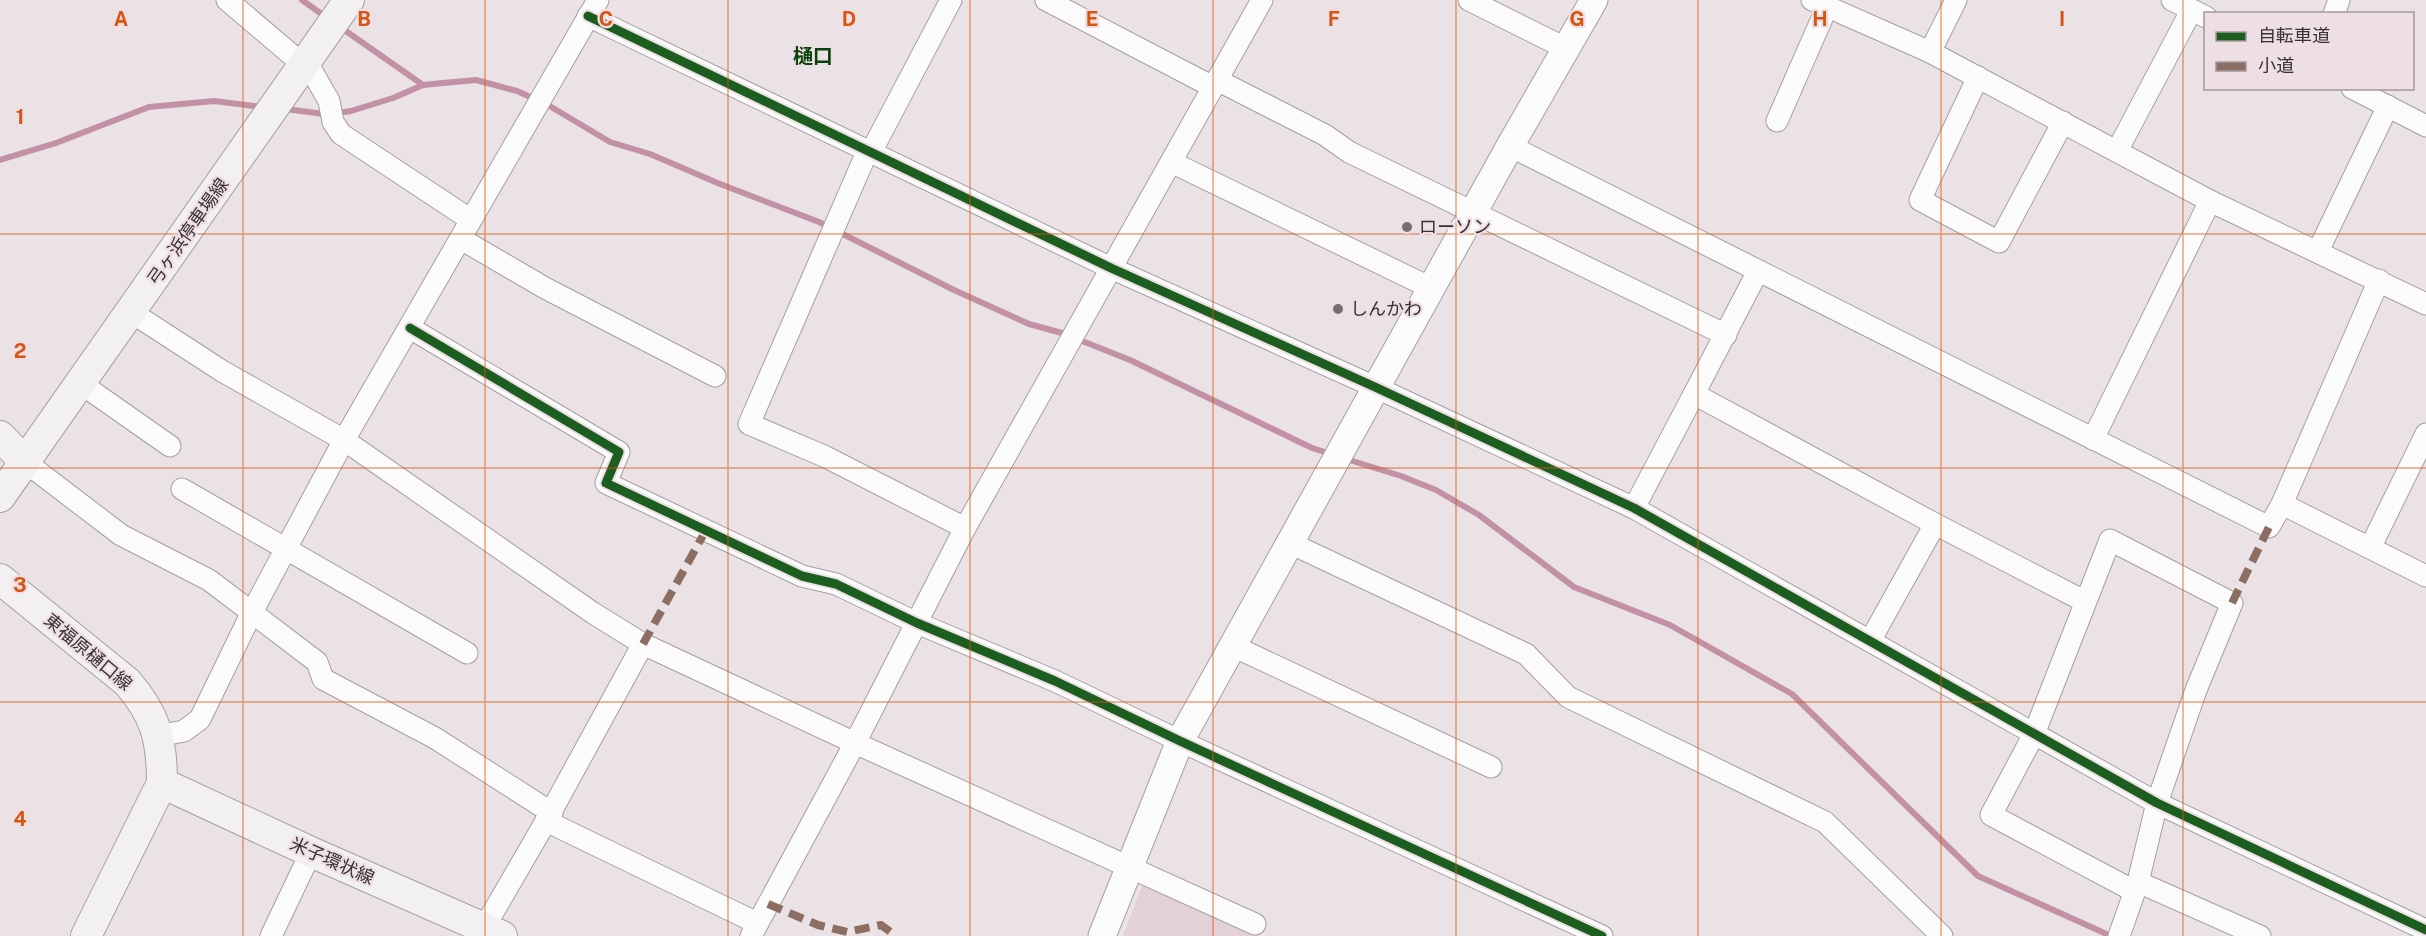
<svg xmlns="http://www.w3.org/2000/svg" width="2426" height="936" font-family="'Public Sans','Noto Sans JP',sans-serif">
	<style>
		.built { fill: #e2d2d8 }
		.lines { fill: none; stroke-linecap: round; stroke-linejoin: round }
		.stream { stroke: #c391a5; stroke-width: 6 }
		.minor-casing { stroke: #a59fa1; stroke-width: 23 }
		.tertiary-casing { stroke: #a59fa1; stroke-width: 29 }
		.secondary-casing { stroke: #a59fa1; stroke-width: 32 }
		.minor { stroke: #fcfbfb; stroke-width: 21 }
		.tertiary { stroke: #fcfbfb; stroke-width: 27 }
		.secondary { stroke: #f3f0f2; stroke-width: 30 }
		.quiet { stroke: #8d6e63; stroke-width: 8; stroke-dasharray: 15 8; stroke-linecap: butt }
		.cycleway-casing { stroke: #eedfe4; stroke-width: 13 }
		.cycleway { stroke: #1b5e20; stroke-width: 9 }
		.grid { fill: none; stroke: #d65510; stroke-width: 1.5; stroke-opacity: 0.55 }
		.poi-dot { fill: #756f71; stroke: #eedfe4; stroke-width: 2 }
		.labels { text-anchor: middle; stroke-width: 4.5; stroke-linejoin: round; paint-order: stroke }
		.poi-label { font-size: 18px; fill: #363133; stroke: #eedfe4; text-anchor: start }
		.street-label { font-size: 18px; fill: #363133; stroke: #eedfe4 }
		.neighbourhood-label { font-size: 20px; font-weight: bold; fill: #08420c; stroke: #eedfe4 }
		.grid-label { font-size: 20px; text-anchor: middle; font-weight: bold; fill: #d65510; stroke: #eedfe4; stroke-width: 4.5; stroke-linejoin: round; paint-order: stroke }
	</style>
	<rect width="100%" height="100%" fill="#eae2e5"/>
	<!-- built -->
	<path class="built" d="M 1144,881 L 1261,936 L 1123,936 Z"/>
	<g class="lines">
		<!-- stream -->
		<g class="stream">
			<path d="M 302,0 L 323,15"/>
			<path d="M 343,29 L 423,85"/>
			<path d="M 286,109 L 324,114"/>
			<path d="M 337,113 L 351,111 L 393,98 L 423,85 L 443,83 L 476,80 L 517,91 L 548,105 L 610,142 L 650,154 L 720,184 L 819,222 L 954,290 L 1029,324 L 1062,333 L 1130,360 L 1312,448 L 1331,454"/>
			<path d="M 0,160 L 56,143 L 149,107 L 214,101 L 262,107"/>
			<path d="M 1343,458 L 1401,476 L 1436,490 L 1479,515 L 1574,587 L 1670,625 L 1792,694 L 1978,876 L 2111,936"/>
		</g>
		<!-- minor casing -->
		<g class="minor-casing">
			<g id="minor">
				<path d="M 227,0 L 313,73 L 329,101 L 333,122 L 341,134 L 471,220"/>
				<path d="M 1046,0 L 1213,87"/>
				<path d="M 1469,0 L 1565,48"/>
				<path d="M 1812,0 L 1930,52 L 2210,201 L 2426,304"/>
				<path d="M 2172,0 L 2206,17"/>
				<path d="M 2334,14 L 2339,0"/>
				<path d="M 588,16 L 1111,268 L 1375,387 L 1634,508 L 2157,803 L 2426,930"/>
				<path d="M 1930,52 L 1956,0"/>
				<path d="M 1978,77 L 1920,200 L 1999,242 L 2063,122"/>
				<path d="M 1217,80 L 1325,135 L 1349,152 L 1726,335"/>
				<path d="M 2352,88 L 2426,126"/>
				<path d="M 1777,121 L 1827,7"/>
				<path d="M 1510,146 L 2269,527 L 2282,504 L 2379,280"/>
				<path d="M 2117,151 L 2191,11"/>
				<path d="M 867,152 L 749,424 L 826,457 L 965,528"/>
				<path d="M 870,154 L 951,0"/>
				<path d="M 1171,162 L 1431,288"/>
				<path d="M 461,239 L 545,288 L 715,376"/>
				<path d="M 2318,251 L 2388,106"/>
				<path d="M 131,312 L 222,371 L 344,440 L 593,613 L 643,644 L 855,743 L 1255,924"/>
				<path d="M 410,328 L 619,452 L 606,483 L 802,576 L 836,584 L 917,623 L 1055,681 L 1180,741 L 1602,936"/>
				<path d="M 80,383 L 170,446"/>
				<path d="M 1694,394 L 1758,271"/>
				<path d="M 2093,439 L 2210,201"/>
				<path d="M 24,461 L 121,535 L 209,580 L 317,662 L 323,679 L 435,738 L 552,813"/>
				<path d="M 182,489 L 467,653"/>
				<path d="M 2282,504 L 2426,576"/>
				<path d="M 1634,508 L 1694,394 L 1935,524 L 2084,601"/>
				<path d="M 1290,543 L 1526,654 L 1568,697 L 1825,822 L 1942,936"/>
				<path d="M 2370,548 L 2426,434"/>
				<path d="M 1870,641 L 1935,524"/>
				<path d="M 1233,646 L 1491,767"/>
				<path d="M 158,736 L 184,731 L 200,719 L 251,614 L 344,440 L 598,0"/>
				<path d="M 546,821 L 643,644"/>
				<path d="M 2138,882 L 2260,936"/>
				<path d="M 484,928 L 546,821 L 757,923"/>
				<path d="M 271,936 L 311,852"/>
				<path d="M 751,936 L 855,743 L 965,528 L 1262,0"/>
				<path d="M 2119,936 L 2138,882 L 2157,803 L 2196,690 L 2232,603 L 2110,540 L 2034,734 L 1991,815 L 2134,891"/>
			</g>
		</g>
		<!-- tertiary casing -->
		<g class="tertiary-casing">
			<path id="tertiary" d="M 1102,936 L 1180,741 L 1510,146 L 1594,0"/>
		</g>
		<!-- secondary casing -->
		<g class="secondary-casing">
			<g id="secondary">
				<path d="M 0,436 L 24,461"/>
				<path d="M 0,497 L 349,0"/>
				<path d="M 0,579 L 127,682 C 156,715 162,740 162,783 L 86,936"/>
				<path d="M 162,783 L 311,852 L 502,936"/>
			</g>
		</g>
		<!-- minor -->
		<use href="#minor" class="minor"/>
		<!-- tertiary -->
		<use href="#tertiary" class="tertiary"/>
		<!-- secondary -->
		<use href="#secondary" class="secondary"/>
		<!-- quiet -->
		<g class="quiet">
			<path d="M 2232,603 L 2269,527"/>
			<path d="M 643,644 L 706,530"/>
			<path d="M 768,904 L 818,925 L 847,932 L 881,925 L 896,936"/>
		</g>
		<!-- cycleway casing -->
		<g class="cycleway-casing">
			<g id="cycleway">
				<path d="M 588,16 L 1111,268 L 1375,387 L 1634,508 L 2157,803 L 2426,930"/>
				<path d="M 410,328 L 619,452 L 606,483 L 802,576 L 836,584 L 917,623 L 1055,681 L 1180,741 L 1602,936"/>
			</g>
		</g>
		<!-- cycleway -->
		<use href="#cycleway" class="cycleway"/>
	</g>
	<!-- grid -->
	<path class="grid" d="M 243,0 L 243,936M 485,0 L 485,936M 728,0 L 728,936M 970,0 L 970,936M 1213,0 L 1213,936M 1456,0 L 1456,936M 1698,0 L 1698,936M 1941,0 L 1941,936M 2183,0 L 2183,936M 0,234 L 2426,234M 0,468 L 2426,468M 0,702 L 2426,702"/>
	<!-- markers -->
	<g class="poi-dot">
		<circle cx="1407" cy="227" r="6"/>
		<circle cx="1338" cy="309" r="6"/>
	</g>
	<g class="labels">
		<!-- poi labels -->
		<g class="poi-label">
			<text x="1419" y="233">ローソン</text>
			<text x="1350" y="315">しんかわ</text>
		</g>
		<!-- street labels -->
		<g class="street-label">
			<text transform="translate(188 232) rotate(-55)" y="6">弓ヶ浜停車場線</text>
			<text transform="translate(88 652) rotate(40)" y="6">東福原樋口線</text>
			<text transform="translate(332 861) rotate(24)" y="6">米子環状線</text>
		</g>
		<!-- neighbourhood labels -->
		<g class="neighbourhood-label">
			<text x="813" y="63">樋口</text>
		</g>
	</g>
	<g class="grid-label">
		<text x="121" y="26">A</text>
		<text x="364" y="26">B</text>
		<text x="606" y="26">C</text>
		<text x="849" y="26">D</text>
		<text x="1092" y="26">E</text>
		<text x="1334" y="26">F</text>
		<text x="1577" y="26">G</text>
		<text x="1820" y="26">H</text>
		<text x="2062" y="26">I</text>
		<text x="20" y="124">1</text>
		<text x="20" y="358">2</text>
		<text x="20" y="592">3</text>
		<text x="20" y="826">4</text>
	</g>
	<!-- legend -->
	<rect x="2204" y="12" width="210" height="78" fill="#eedfe4" stroke="#a4999d" stroke-width="1.5"/>
	<rect x="2216" y="32" width="30" height="9" fill="#1b5e20" stroke="#a4999d" stroke-width="1.5"/>
	<text x="2258" y="42" font-size="18" fill="#363133">自転車道</text>
	<rect x="2216" y="62" width="30" height="9" fill="#8d6e63" stroke="#a4999d" stroke-width="1.5"/>
	<text x="2258" y="72" font-size="18" fill="#363133">小道</text>
</svg>
